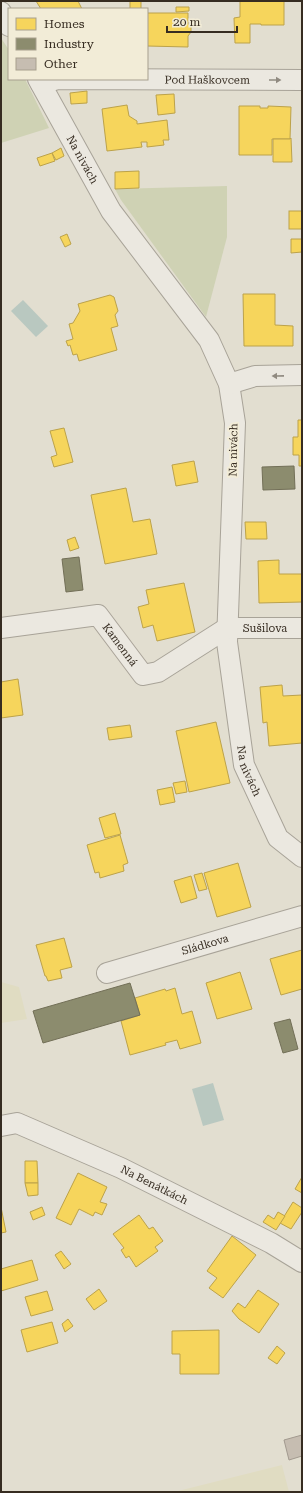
<svg xmlns="http://www.w3.org/2000/svg" width="303" height="1493" font-family="'Roboto Serif',serif">
	<style>
		.farmland { fill: #e0dcc2 }
		.green { fill: #cfd2b4 }
		.water { fill: #b9c8c0 }
		.homes { fill: #f6d55c; stroke: #bca24a }
		.industry { fill: #8c8c6e; stroke: #726f57 }
		.building { fill: #c6bdb1; stroke: #a29a8f }
		.lines { fill: none; stroke-linecap: round; stroke-linejoin: round }
		.minor-casing { stroke: #a8a398; stroke-width: 22 }
		.minor { stroke: #ebe8e0; stroke-width: 20 }
		.oneway { fill: #908a80 }
		.labels { text-anchor: middle; stroke-width: 4; stroke-linejoin: round; paint-order: stroke }
		.street-label { font-size: 11px; fill: #362c21; stroke: #f2ecd7 }
	</style>
	<rect width="100%" height="100%" fill="#e2ded0"/>
	<!-- farmland -->
	<g class="farmland">
		<path d="M 1,982 L 19,987 L 27,1019 L 1,1023 Z"/>
		<path d="M 282,1465 L 289,1492 L 174,1492 Z"/>
	</g>
	<!-- green -->
	<g class="green">
		<path d="M 1,38 L 9,50 L 9,79 L 25,79 L 49,128 L 1,143 Z"/>
		<path d="M 227,186 L 227,237 L 206,317 L 121,200 L 115,189 Z"/>
	</g>
	<!-- water -->
	<g class="water">
		<path d="M 23,300 L 48,326 L 36,337 L 11,311 Z"/>
		<path d="M 213,1083 L 224,1120 L 203,1126 L 192,1089 Z"/>
	</g>
	<!-- homes -->
	<g class="homes">
		<path d="M 36,1 L 78,1 L 82,9 L 41,9 Z"/>
		<rect x="130" y="1" width="11" height="8"/>
		<path d="M 240,1 L 284,1 L 284,25 L 261,25 L 261,24 L 250,24 L 250,43 L 235,43 L 234,18 L 240,17 Z"/>
		<path d="M 176,7 L 189,7 L 189,11 L 176,12 Z"/>
		<path d="M 147,13 L 188,13 L 188,24 L 191,27 L 191,32 L 188,36 L 188,47 L 147,46 Z"/>
		<path d="M 87,91 L 87,103 L 71,104 L 70,93 Z"/>
		<path d="M 174,94 L 175,113 L 158,115 L 156,95 Z"/>
		<path d="M 127,105 L 129,116 L 137,121 L 137,124 L 167,120 L 169,140 L 163,140 L 164,145 L 147,147 L 147,142 L 141,142 L 142,147 L 107,151 L 102,109 Z"/>
		<path d="M 239,106 L 260,106 L 260,108 L 268,108 L 268,106 L 291,107 L 290,139 L 272,139 L 272,155 L 239,155 Z"/>
		<path d="M 291,138 L 292,162 L 273,162 L 273,139 L 290,139 Z"/>
		<path d="M 61,148 L 64,156 L 56,160 L 52,153 Z"/>
		<path d="M 52,153 L 55,161 L 40,166 L 37,158 Z"/>
		<path d="M 139,171 L 139,188 L 115,189 L 115,172 Z"/>
		<rect x="289" y="211" width="13" height="18"/>
		<path d="M 67,234 L 71,244 L 65,247 L 60,237 Z"/>
		<path d="M 291,239 L 302,239 L 302,252 L 291,253 Z"/>
		<path d="M 243,294 L 275,294 L 275,325 L 293,326 L 293,346 L 244,346 Z"/>
		<path d="M 110,295 L 114,297 L 118,311 L 115,315 L 118,326 L 111,328 L 117,350 L 79,361 L 77,354 L 73,355 L 70,345 L 68,346 L 66,341 L 73,339 L 69,324 L 73,323 L 80,311 L 78,304 Z"/>
		<path d="M 298,420 L 302,420 L 302,466 L 299,466 L 299,455 L 293,455 L 293,437 L 298,437 Z"/>
		<path d="M 64,428 L 73,462 L 54,467 L 51,457 L 57,455 L 50,431 Z"/>
		<path d="M 194,461 L 198,482 L 176,486 L 172,465 Z"/>
		<path d="M 126,488 L 133,522 L 150,519 L 157,554 L 105,564 L 91,495 Z"/>
		<path d="M 245,522 L 266,522 L 267,539 L 246,539 Z"/>
		<path d="M 75,537 L 79,548 L 70,551 L 67,540 Z"/>
		<path d="M 279,560 L 279,574 L 302,574 L 302,602 L 259,603 L 258,561 Z"/>
		<path d="M 184,583 L 195,632 L 157,641 L 153,625 L 143,628 L 138,607 L 149,604 L 146,590 Z"/>
		<path d="M 18,679 L 23,715 L 1,718 L 1,682 Z"/>
		<path d="M 282,685 L 283,696 L 302,695 L 302,743 L 269,746 L 267,722 L 263,723 L 260,687 Z"/>
		<path d="M 216,722 L 230,783 L 189,792 L 176,731 Z"/>
		<path d="M 130,725 L 132,737 L 109,740 L 107,728 Z"/>
		<path d="M 185,781 L 187,792 L 176,794 L 173,783 Z"/>
		<path d="M 172,787 L 175,802 L 160,805 L 157,790 Z"/>
		<path d="M 115,813 L 121,834 L 105,838 L 99,818 Z"/>
		<path d="M 120,835 L 128,863 L 123,865 L 124,871 L 100,878 L 99,872 L 95,873 L 87,845 Z"/>
		<path d="M 238,863 L 251,907 L 217,917 L 204,873 Z"/>
		<path d="M 202,873 L 207,889 L 199,891 L 194,875 Z"/>
		<path d="M 191,876 L 197,898 L 181,903 L 174,881 Z"/>
		<path d="M 64,938 L 72,967 L 60,970 L 62,978 L 48,981 L 46,976 L 45,976 L 36,945 Z"/>
		<path d="M 302,950 L 302,989 L 281,995 L 270,959 Z"/>
		<path d="M 240,972 L 252,1009 L 217,1019 L 206,983 Z"/>
		<path d="M 175,988 L 182,1014 L 192,1011 L 201,1043 L 180,1049 L 177,1040 L 165,1043 L 166,1045 L 130,1055 L 121,1021 L 140,1015 L 135,998 L 165,989 L 166,991 Z"/>
		<path d="M 25,1161 L 37,1161 L 38,1183 L 25,1183 Z"/>
		<path d="M 78,1173 L 107,1187 L 100,1202 L 107,1204 L 102,1215 L 95,1212 L 93,1216 L 79,1209 L 71,1225 L 56,1218 Z"/>
		<path d="M 302,1177 L 302,1193 L 295,1189 Z"/>
		<path d="M 25,1183 L 38,1183 L 38,1195 L 28,1196 Z"/>
		<path d="M 293,1202 L 302,1208 L 302,1212 L 291,1229 L 280,1223 Z"/>
		<path d="M 1,1207 L 6,1232 L 1,1233 Z"/>
		<path d="M 42,1207 L 45,1215 L 33,1220 L 30,1212 Z"/>
		<path d="M 278,1212 L 285,1216 L 276,1230 L 263,1222 L 268,1215 L 274,1219 Z"/>
		<path d="M 139,1215 L 149,1229 L 153,1227 L 163,1241 L 155,1247 L 158,1251 L 136,1267 L 129,1256 L 126,1258 L 121,1250 L 124,1248 L 113,1234 Z"/>
		<path d="M 232,1236 L 256,1255 L 223,1298 L 209,1288 L 217,1278 L 207,1271 Z"/>
		<path d="M 61,1251 L 71,1264 L 64,1269 L 55,1255 Z"/>
		<path d="M 32,1260 L 38,1280 L 1,1291 L 1,1269 Z"/>
		<path d="M 99,1289 L 107,1301 L 94,1310 L 86,1299 Z"/>
		<path d="M 258,1290 L 279,1304 L 259,1333 L 239,1319 L 232,1311 L 238,1303 L 245,1308 Z"/>
		<path d="M 47,1291 L 53,1310 L 31,1316 L 25,1297 Z"/>
		<path d="M 68,1319 L 73,1326 L 65,1332 L 62,1324 Z"/>
		<path d="M 52,1322 L 58,1343 L 27,1352 L 21,1330 Z"/>
		<path d="M 219,1330 L 219,1374 L 180,1374 L 180,1354 L 172,1354 L 172,1331 Z"/>
		<path d="M 277,1346 L 285,1353 L 277,1364 L 268,1358 Z"/>
	</g>
	<!-- industry -->
	<g class="industry">
		<path d="M 294,466 L 295,489 L 263,490 L 262,467 Z"/>
		<path d="M 79,557 L 83,590 L 66,592 L 62,559 Z"/>
		<path d="M 130,983 L 140,1015 L 43,1043 L 33,1011 Z"/>
		<path d="M 290,1019 L 298,1049 L 283,1053 L 274,1023 Z"/>
	</g>
	<!-- building -->
	<path class="building" d="M 302,1435 L 302,1456 L 289,1460 L 284,1440 Z"/>
	<g class="lines">
		<!-- minor casing -->
		<g class="minor-casing">
			<g id="minor">
				<path d="M 1,12 L 9,26"/>
				<path id="s1" d="M 38,79 L 111,211 L 209,340 L 229,384 L 235,423 L 227,642 L 244,765 L 278,838 L 302,857"/>
				<path id="s2" d="M 41,84 L 58,79 L 302,80"/>
				<path d="M 229,384 L 255,376 L 302,375"/>
				<path id="s3" d="M 1,628 L 98,615 L 143,675 L 158,672 L 227,628 L 302,628"/>
				<path id="s4" d="M 107,973 L 302,916"/>
				<path id="s5" d="M 1,1126 L 17,1123 L 121,1168 L 271,1243 L 302,1262"/>
			</g>
		</g>
		<!-- minor -->
		<use href="#minor" class="minor"/>
	</g>
	<!-- one-way arrows -->
	<defs><path id="oneway-solid" d="M-6-.8H1V-3.2L6.5 0L1 3.2V.8H-6Z"/></defs>
	<g class="oneway">
		<use href="#oneway-solid" transform="translate(275 80)"/>
		<use href="#oneway-solid" transform="translate(278 376) rotate(179)"/>
	</g>
	<g class="labels">
		<!-- street labels -->
		<g class="street-label">
			<text dy="4" stroke="none"><textPath href="#s2" startOffset="167">Pod Haškovcem</textPath></text>
			<text dy="4" stroke="none"><textPath href="#s1" startOffset="92">Na nivách</textPath></text>
			<text transform="translate(233 450) rotate(-89)" y="4">Na nivách</text>
			<text dy="4" stroke="none"><textPath href="#s3" startOffset="308">Sušilova</textPath></text>
			<text dy="4" stroke="none"><textPath href="#s3" startOffset="135">Kamenná</textPath></text>
			<text dy="4" stroke="none"><textPath href="#s1" startOffset="751">Na nivách</textPath></text>
			<text dy="4" stroke="none"><textPath href="#s4" startOffset="102">Sládkova</textPath></text>
			<text dy="4" stroke="none"><textPath href="#s5" startOffset="167">Na Benátkách</textPath></text>
		</g>
	</g>
	<!-- border -->
	<rect width="303" height="1493" fill="none" stroke="#362c21" stroke-width="4"/>
	<!-- legend -->
	<rect x="8" y="8" width="140" height="72" fill="#f2ecd7" stroke="#a79f8e"/>
	<rect x="16" y="18" width="20" height="12" fill="#f6d55c" stroke="#a79f8e"/>
	<text x="44" y="28" font-size="12" fill="#362c21">Homes</text>
	<rect x="16" y="38" width="20" height="12" fill="#8c8c6e" stroke="#a79f8e"/>
	<text x="44" y="48" font-size="12" fill="#362c21">Industry</text>
	<rect x="16" y="58" width="20" height="12" fill="#c6bdb1" stroke="#a79f8e"/>
	<text x="44" y="68" font-size="12" fill="#362c21">Other</text>
	<!-- scale -->
	<path d="M167 26v6h70v-6" fill="none" stroke="#362c21" stroke-width="2"/>
	<text x="173" y="26" font-size="12" fill="#362c21" stroke="#f2ecd7" stroke-width="3" paint-order="stroke">20 m</text>
</svg>
